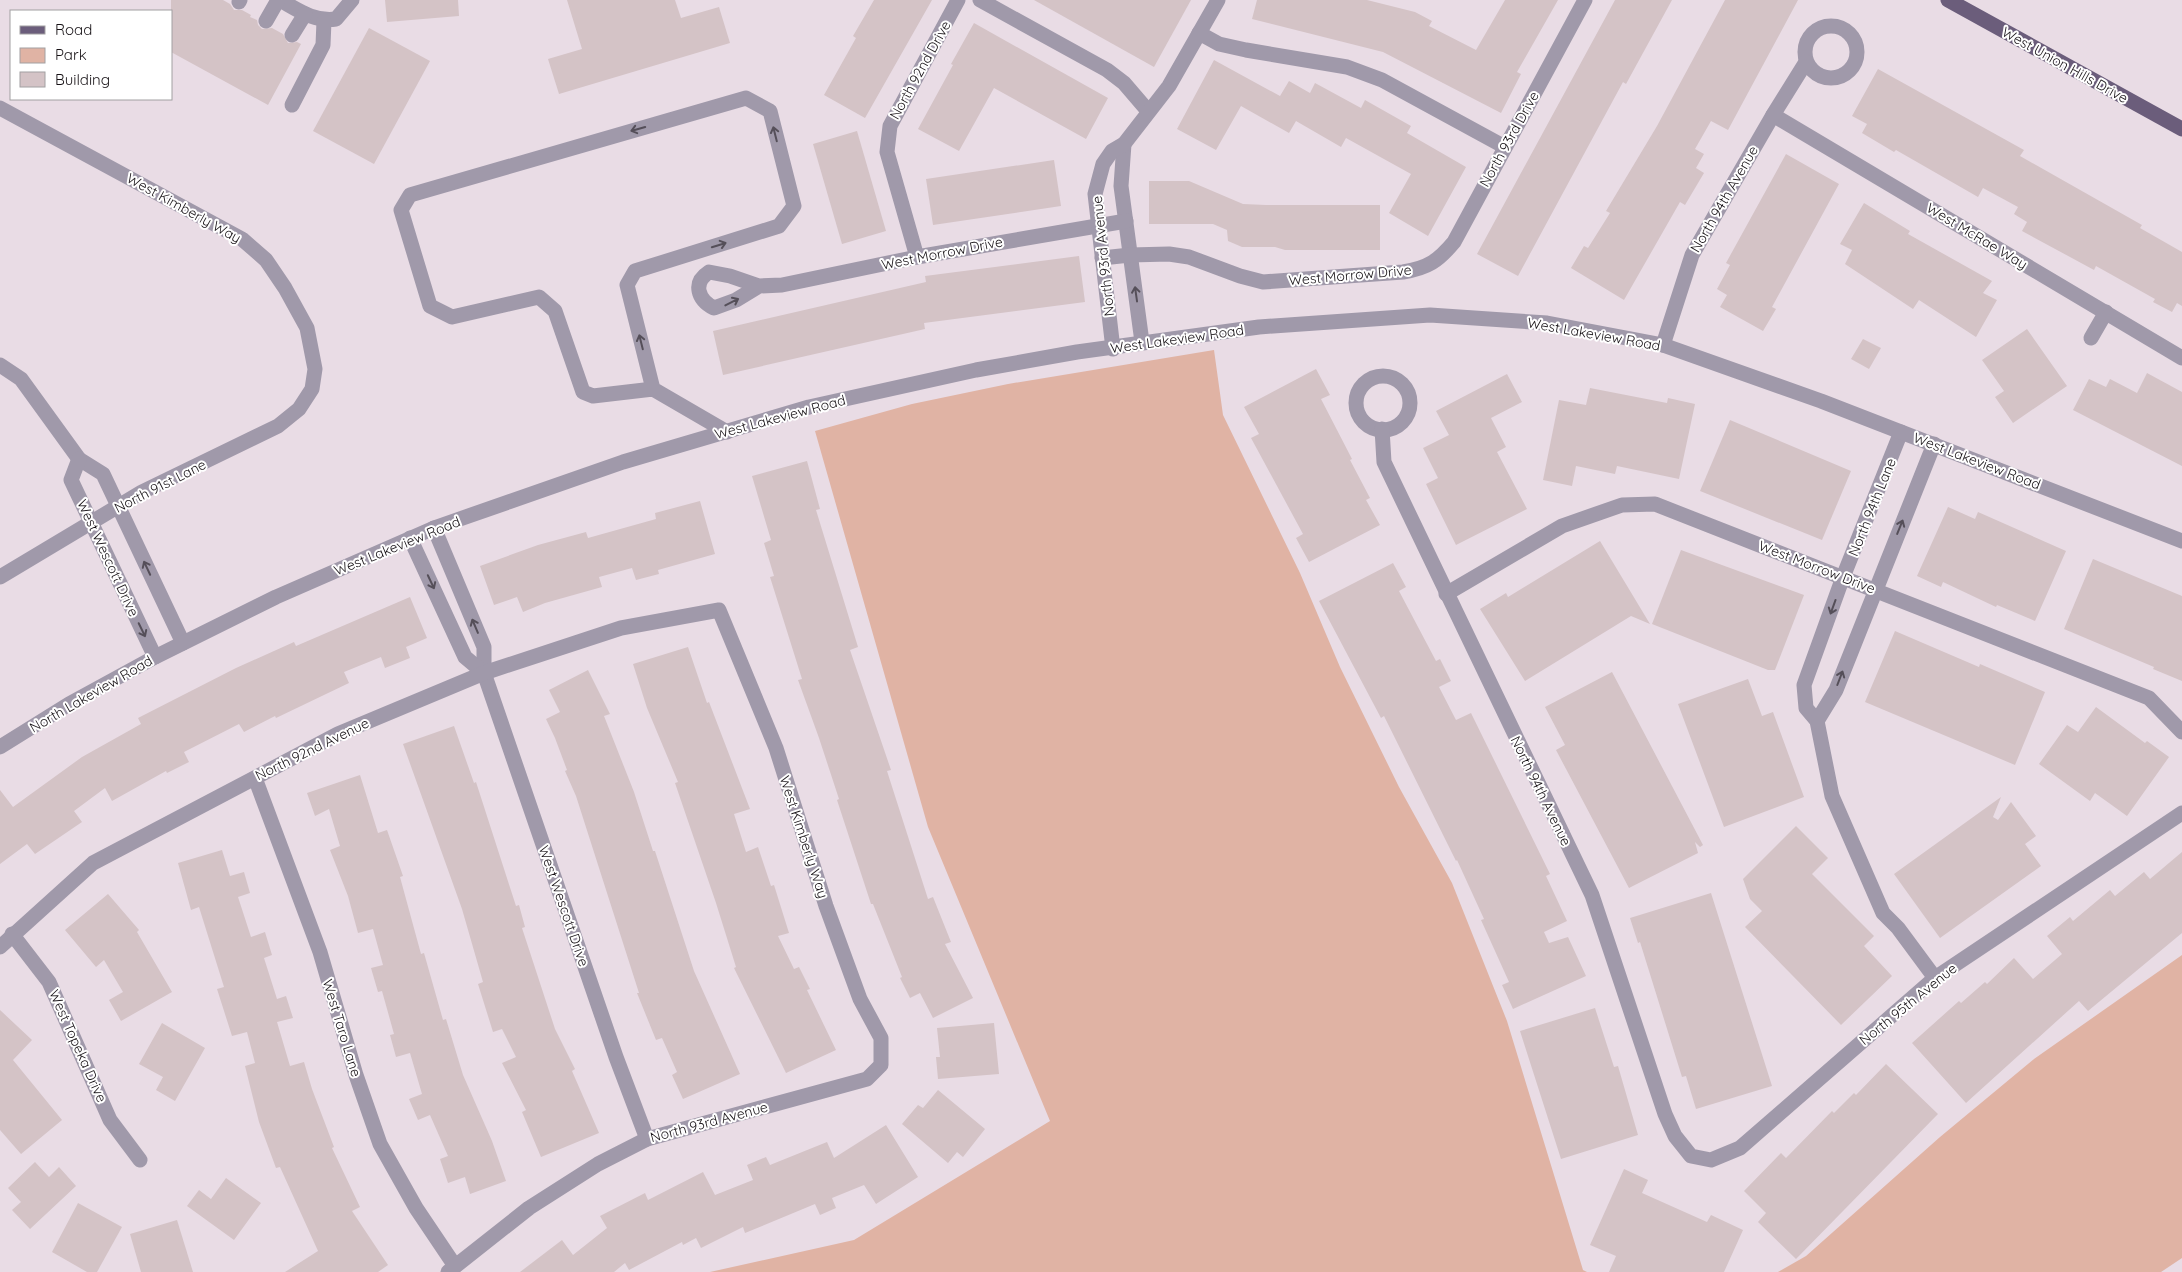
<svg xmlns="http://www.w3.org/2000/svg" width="2182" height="1272" font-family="Quicksand,sans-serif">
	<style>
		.green { fill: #e0b3a4 }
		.building { fill: #d4c3c6 }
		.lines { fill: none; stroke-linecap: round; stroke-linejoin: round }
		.minor { stroke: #a099aa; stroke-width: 15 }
		.major { stroke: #6b5d7b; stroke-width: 15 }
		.oneway { stroke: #554f59 }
		.labels { text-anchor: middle; stroke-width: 4; stroke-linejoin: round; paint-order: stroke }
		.street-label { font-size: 14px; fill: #171216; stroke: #fff }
	</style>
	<rect width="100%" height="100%" fill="#e9dce5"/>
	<!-- green -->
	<g class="green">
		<path d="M 1214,350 L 1223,415 L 1300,573 L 1340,667 L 1399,787 L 1452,883 L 1507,1021 L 1583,1270 L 1587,1272 L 710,1272 L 854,1240 L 1050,1121 L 928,827 L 815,431 L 912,404 L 1008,384 Z"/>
		<path d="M 2182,955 L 2182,1258 L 2161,1272 L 1778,1272 L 1806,1256 L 1940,1137 L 2034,1059 Z"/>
	</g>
	<!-- building -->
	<g class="building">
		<path d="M 171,0 L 223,0 L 230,4 L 234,10 L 242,10 L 251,15 L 250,17 L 257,20 L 258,25 L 262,29 L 272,28 L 283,34 L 288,43 L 297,42 L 301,44 L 268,105 L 171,52 Z"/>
		<path d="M 385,0 L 458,0 L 459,16 L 387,22 Z"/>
		<path d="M 567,0 L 675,0 L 681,18 L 719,7 L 730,43 L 559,94 L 548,59 L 582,49 Z"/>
		<path d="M 874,0 L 932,0 L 865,118 L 824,95 L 856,38 L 853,36 Z"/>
		<path d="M 1034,0 L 1191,0 L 1154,67 Z"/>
		<path d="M 1257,0 L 1367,0 L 1415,12 L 1432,21 L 1429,26 L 1476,50 L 1505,0 L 1558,0 L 1517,72 L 1521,74 L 1501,113 L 1383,52 L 1252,19 Z"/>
		<path d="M 1615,0 L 1672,0 L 1626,84 L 1623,82 L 1518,276 L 1477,254 Z"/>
		<path d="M 1725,0 L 1798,0 L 1728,130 L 1711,121 L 1695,149 L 1704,154 L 1696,168 L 1704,173 L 1685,205 L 1680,202 L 1624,300 L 1571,268 L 1584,246 L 1588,248 L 1610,213 L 1606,211 L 1657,126 Z"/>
		<path d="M 974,23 L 1108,98 L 1086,139 L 994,88 L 959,151 L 918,129 L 953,65 L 951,64 Z"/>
		<path d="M 369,28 L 430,61 L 374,164 L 313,131 Z"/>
		<path d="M 1214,60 L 1280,96 L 1289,81 L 1310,93 L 1315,83 L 1361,108 L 1365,100 L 1411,126 L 1407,133 L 1466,167 L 1428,236 L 1389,213 L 1411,174 L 1346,138 L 1341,147 L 1296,121 L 1289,133 L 1241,106 L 1216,150 L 1177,129 Z"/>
		<path d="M 1878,69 L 2024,150 L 2020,156 L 2142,225 L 2140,228 L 2182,252 L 2182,306 L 2177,303 L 2172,312 L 2153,302 L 2155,299 L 2096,266 L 2094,270 L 2022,231 L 2027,222 L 2014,214 L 2018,207 L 1983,188 L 1978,197 L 1896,150 L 1894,152 L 1862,133 L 1867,124 L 1852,116 Z"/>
		<path d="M 857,131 L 886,231 L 842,244 L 813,144 Z"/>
		<path d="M 1786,154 L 1839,184 L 1772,307 L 1776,309 L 1763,331 L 1720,307 L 1727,295 L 1717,289 L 1730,265 L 1726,263 Z"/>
		<path d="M 1054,160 L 1061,206 L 933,225 L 926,179 Z"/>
		<path d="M 1149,181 L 1189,181 L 1243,204 L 1266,205 L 1380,205 L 1380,250 L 1285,250 L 1275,247 L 1242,247 L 1228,241 L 1227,230 L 1213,224 L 1149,224 Z"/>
		<path d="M 1864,203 L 1910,231 L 1908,234 L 1992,281 L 1983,293 L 1997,300 L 1976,337 L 1919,300 L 1913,309 L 1845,264 L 1852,250 L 1840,244 Z"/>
		<path d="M 1079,256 L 1085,302 L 924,323 L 925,329 L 723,375 L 713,331 L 926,282 L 925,276 Z"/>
		<path d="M 2027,329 L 2067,386 L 2013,423 L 1995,397 L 2004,391 L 1982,360 Z"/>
		<path d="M 1863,339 L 1881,348 L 1869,369 L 1851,359 Z"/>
		<path d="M 1316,369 L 1330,395 L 1321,399 L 1352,459 L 1350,460 L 1370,498 L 1366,500 L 1380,525 L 1309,562 L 1296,538 L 1303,534 L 1251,438 L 1259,434 L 1244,407 Z"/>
		<path d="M 2147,373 L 2182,392 L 2182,466 L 2073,410 L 2089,379 L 2106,387 L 2110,379 L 2137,393 Z"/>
		<path d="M 1507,374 L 1522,402 L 1491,418 L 1506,447 L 1497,452 L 1527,509 L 1456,545 L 1426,484 L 1438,478 L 1423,448 L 1449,435 L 1436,411 Z"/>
		<path d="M 1590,388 L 1667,403 L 1668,398 L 1695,404 L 1679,479 L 1617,466 L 1615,474 L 1576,466 L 1572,486 L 1543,480 L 1559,400 L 1586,405 Z"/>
		<path d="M 1730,420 L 1851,471 L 1822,540 L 1700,491 Z"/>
		<path d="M 807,461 L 820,509 L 816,510 L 858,647 L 850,650 L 891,770 L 887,771 L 928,899 L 933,897 L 951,942 L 945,944 L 973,998 L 933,1018 L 920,993 L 910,998 L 900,978 L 902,977 L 873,904 L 871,904 L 837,800 L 839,799 L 819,738 L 798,680 L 802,679 L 770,577 L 774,576 L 764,543 L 771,540 L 752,476 Z"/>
		<path d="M 700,501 L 715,554 L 658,570 L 659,574 L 636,580 L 632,568 L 599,577 L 602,587 L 545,603 L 523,612 L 517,597 L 494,605 L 480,566 L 538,545 L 586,532 L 588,538 L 656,519 L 655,513 Z"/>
		<path d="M 1948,507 L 1975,519 L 1978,512 L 2066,551 L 2035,621 L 1997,605 L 1996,607 L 1943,582 L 1941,587 L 1917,576 Z"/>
		<path d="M 1600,541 L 1650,624 L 1631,616 L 1525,681 L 1480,609 L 1506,593 L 1508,597 Z"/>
		<path d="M 1681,550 L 1804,595 L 1775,670 L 1768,670 L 1652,624 Z"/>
		<path d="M 2093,559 L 2182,596 L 2182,681 L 2153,669 L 2154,667 L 2064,629 Z"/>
		<path d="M 1393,563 L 1406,587 L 1399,591 L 1436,661 L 1440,659 L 1451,681 L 1439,687 L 1456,720 L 1471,713 L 1550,874 L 1546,876 L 1567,921 L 1544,932 L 1549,943 L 1568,937 L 1586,976 L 1513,1009 L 1502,985 L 1509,982 L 1481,920 L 1484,919 L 1457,860 L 1456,861 L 1384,716 L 1381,718 L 1319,601 Z"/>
		<path d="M 410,597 L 427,638 L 406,647 L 410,658 L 385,668 L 381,657 L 344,672 L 349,683 L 276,718 L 275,716 L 244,732 L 239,724 L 184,752 L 189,762 L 167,773 L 166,771 L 112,801 L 105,788 L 74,811 L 82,822 L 35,854 L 27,844 L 0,864 L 0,790 L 13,807 L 82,757 L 141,724 L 138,718 L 236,668 L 294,642 L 296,646 Z"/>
		<path d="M 1895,631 L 1979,667 L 1980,664 L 2045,692 L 2015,765 L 1865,702 Z"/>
		<path d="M 688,647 L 707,703 L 709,702 L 750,809 L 734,814 L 746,852 L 758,847 L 771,886 L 774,885 L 789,933 L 778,936 L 794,969 L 799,967 L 810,989 L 807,990 L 836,1050 L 786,1073 L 734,968 L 736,967 L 716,903 L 675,783 L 678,782 L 647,708 L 633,664 Z"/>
		<path d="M 588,670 L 610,714 L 604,716 L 634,792 L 653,851 L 655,851 L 694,971 L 740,1074 L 683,1099 L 672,1075 L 677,1072 L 662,1038 L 656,1040 L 637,993 L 639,993 L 576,796 L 565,771 L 567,770 L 555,738 L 546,719 L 560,712 L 549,690 Z"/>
		<path d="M 1612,672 L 1703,845 L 1700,847 L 1695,842 L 1698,853 L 1629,888 L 1556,750 L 1565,745 L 1545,707 Z"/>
		<path d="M 1748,679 L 1762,716 L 1773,712 L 1804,797 L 1724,827 L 1678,704 Z"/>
		<path d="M 2096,707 L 2145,743 L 2147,741 L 2169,757 L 2127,816 L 2095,793 L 2090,801 L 2039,764 L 2067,725 L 2078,732 Z"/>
		<path d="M 454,726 L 474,783 L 476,782 L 516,906 L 519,905 L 525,927 L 522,928 L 555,1029 L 575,1069 L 572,1071 L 599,1133 L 541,1157 L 522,1112 L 526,1110 L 502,1063 L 516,1057 L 502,1029 L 493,1032 L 478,984 L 483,982 L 462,909 L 403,744 Z"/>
		<path d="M 360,775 L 378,833 L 387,830 L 403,876 L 400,877 L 421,954 L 424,953 L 443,1020 L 446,1019 L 463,1075 L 492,1141 L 506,1181 L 470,1194 L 465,1177 L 448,1183 L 440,1159 L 448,1156 L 430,1115 L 418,1120 L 409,1099 L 422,1094 L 410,1053 L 396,1057 L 390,1035 L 394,1034 L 382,991 L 378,992 L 371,968 L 383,965 L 373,929 L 358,933 L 348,896 L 330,850 L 340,846 L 329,809 L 315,816 L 307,793 Z"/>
		<path d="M 2001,797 L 1993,817 L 1998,820 L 2011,802 L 2036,836 L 2025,844 L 2041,866 L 1940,938 L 1894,874 Z"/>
		<path d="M 1796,826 L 1828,858 L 1812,874 L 1874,936 L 1864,946 L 1892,976 L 1841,1025 L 1745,927 L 1762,911 L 1750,899 L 1743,879 Z"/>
		<path d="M 222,850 L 230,876 L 244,872 L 250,893 L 238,897 L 251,937 L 265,932 L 272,955 L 264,958 L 277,999 L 286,996 L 293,1018 L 277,1022 L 290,1066 L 304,1062 L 312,1089 L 334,1147 L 332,1148 L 360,1207 L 352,1211 L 388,1265 L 378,1272 L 285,1272 L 318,1251 L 280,1167 L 276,1168 L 259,1122 L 245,1066 L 255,1063 L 247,1032 L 232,1036 L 217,989 L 224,987 L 199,907 L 191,910 L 178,863 Z"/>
		<path d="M 2182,852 L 2182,933 L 2088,1011 L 2079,1001 L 1966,1103 L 1912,1043 L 1959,1001 L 1961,1003 L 1985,982 L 1987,984 L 2014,958 L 2033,979 L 2062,954 L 2047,936 L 2070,917 L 2073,921 L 2110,890 L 2115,896 L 2144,872 L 2150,879 Z"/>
		<path d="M 1711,893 L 1772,1086 L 1696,1109 L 1686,1076 L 1682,1077 L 1640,942 L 1638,943 L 1630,918 Z"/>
		<path d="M 108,894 L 139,930 L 137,932 L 172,992 L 121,1021 L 109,1000 L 123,992 L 104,960 L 96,967 L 65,930 Z"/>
		<path d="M 1595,1008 L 1614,1067 L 1618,1066 L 1638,1135 L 1561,1159 L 1520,1031 Z"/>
		<path d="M 0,1010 L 32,1040 L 13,1060 L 62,1120 L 21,1154 L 0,1130 Z"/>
		<path d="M 162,1023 L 205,1048 L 175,1101 L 156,1090 L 163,1077 L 139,1064 Z"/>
		<path d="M 994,1023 L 999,1074 L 938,1079 L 936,1057 L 940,1057 L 937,1028 Z"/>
		<path d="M 1886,1064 L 1938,1114 L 1796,1259 L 1758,1222 L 1766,1213 L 1744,1191 L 1781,1153 L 1786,1158 L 1832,1111 L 1834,1113 L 1854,1093 L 1856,1095 Z"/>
		<path d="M 938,1090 L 985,1129 L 963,1157 L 957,1152 L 948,1163 L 902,1124 L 918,1105 L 923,1108 Z"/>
		<path d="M 886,1125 L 918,1177 L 876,1204 L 864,1185 L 832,1198 L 836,1208 L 820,1215 L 815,1204 L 745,1233 L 743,1227 L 701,1248 L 696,1238 L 683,1245 L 682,1242 L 629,1270 L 625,1263 L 614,1272 L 520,1272 L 562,1240 L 573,1255 L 607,1228 L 600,1216 L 645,1193 L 648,1200 L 703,1172 L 715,1195 L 753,1180 L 747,1165 L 766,1157 L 770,1165 L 827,1142 L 834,1158 Z"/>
		<path d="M 35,1162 L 49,1177 L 59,1167 L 76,1186 L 30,1229 L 12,1210 L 21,1202 L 8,1188 Z"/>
		<path d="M 1624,1169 L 1648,1180 L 1642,1193 L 1707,1222 L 1711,1215 L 1743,1230 L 1724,1272 L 1609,1272 L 1616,1256 L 1590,1245 Z"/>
		<path d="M 226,1178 L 261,1203 L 234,1240 L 187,1206 L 199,1190 L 211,1199 Z"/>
		<path d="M 78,1203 L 122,1227 L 97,1272 L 87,1272 L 52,1252 Z"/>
		<path d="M 177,1220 L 193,1272 L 141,1272 L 130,1234 Z"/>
	</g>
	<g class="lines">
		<!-- minor -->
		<g class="minor">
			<path d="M 280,0 C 298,10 314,22 336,19 L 352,0"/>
			<path d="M 980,0 L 1107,70 L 1124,83 L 1148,111"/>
			<path d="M 239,2 L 240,0"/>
			<path d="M 266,21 L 278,0"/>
			<circle cx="1831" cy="52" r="26"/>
			<path d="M 1199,33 L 1219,44 L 1246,50 L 1347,67 L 1382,80 L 1505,147"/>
			<path d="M 292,35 L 305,14"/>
			<path d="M 292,105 L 323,45 L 324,21"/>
			<path d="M 0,108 L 242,239 L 266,260 L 285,288 L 307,328 L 315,369 L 312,389 L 299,409 L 278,426 L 142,492 L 0,577"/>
			<path d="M 1773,115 L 2182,358"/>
			<path d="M 1124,144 L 1121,186 L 1142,342"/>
			<path d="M 917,257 L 887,152 L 890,126 L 958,0"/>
			<path d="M 1102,258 L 1130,255 L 1169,254 L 1189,257 L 1240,276 L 1263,282 L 1403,272 C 1428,268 1438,261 1454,242 L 1585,0"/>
			<path d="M 759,286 L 736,300 L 714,308 C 698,300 692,283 709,272 L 730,276 L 759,286 L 782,285 L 917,257 L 1126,221"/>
			<path d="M 2091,338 L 2106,312"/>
			<path d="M 1663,345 L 1692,255 L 1773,115 L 1806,62"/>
			<path d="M 1113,349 L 1095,194 L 1103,164 L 1112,151 L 1124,144 L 1169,86 L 1218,0"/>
			<path d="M 0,365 L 21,379 L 79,459 L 103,474 L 183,643"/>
			<circle cx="1383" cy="403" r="27"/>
			<path d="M 653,389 L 627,285 L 635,271 L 779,226 L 794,206 L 770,111 L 746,98 L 410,195 L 401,210 L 430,306 L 452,317 L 539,297 L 555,311 L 583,392 L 593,396 L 653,389 L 727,432"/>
			<path d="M 1382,429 L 1384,462 L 1592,895 L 1665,1114 L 1675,1136 L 1691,1156 L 1711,1160 L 1740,1148 L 1935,978 L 2182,813"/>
			<path d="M 1901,432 L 1843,577 L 1804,685 L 1806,708 L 1817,721 L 1832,796 L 1883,913 L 1898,928 L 1935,978"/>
			<path d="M 79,459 L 71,480 L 155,657"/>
			<path d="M 434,528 L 484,647 L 484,673 L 616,1057 L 647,1139"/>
			<path d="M 410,538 L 465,657 L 484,673"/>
			<path d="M 1446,594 L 1562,526 L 1622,505 L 1655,504 L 2149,698 L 2182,732"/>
			<path d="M 1817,721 L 1836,690 L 1934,444"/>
			<path d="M 0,747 L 69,704 L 155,657 L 276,597 L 434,528 L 623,462 L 809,407 L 976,370 L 1077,352 L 1259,327 L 1430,315 L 1547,323 L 1663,345 L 1821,401 L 2182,541"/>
			<path d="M 255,778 L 320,952 L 356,1075 L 380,1144 L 416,1208 L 455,1266"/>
			<path d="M 12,934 L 49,982 L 110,1120 L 140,1160"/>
			<path d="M 0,947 L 93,863 L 338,734 L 484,673 L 621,628 L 719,610 L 776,748 L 826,906 L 860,999 L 881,1038 L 881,1065 L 867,1079 L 647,1139 L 598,1164 L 529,1208 L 448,1272"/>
		</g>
		<!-- major -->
		<path class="major" d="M 1948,0 L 2182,129"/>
	</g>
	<!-- one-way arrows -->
	<defs><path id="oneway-shaft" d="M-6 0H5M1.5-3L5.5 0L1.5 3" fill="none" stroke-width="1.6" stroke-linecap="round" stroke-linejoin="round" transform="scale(1.25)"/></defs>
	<g class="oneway">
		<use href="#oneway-shaft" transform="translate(638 129) rotate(164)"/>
		<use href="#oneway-shaft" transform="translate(775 134) rotate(-104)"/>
		<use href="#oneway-shaft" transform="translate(719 245) rotate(-17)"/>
		<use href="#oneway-shaft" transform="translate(1136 294) rotate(-98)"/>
		<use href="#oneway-shaft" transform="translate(732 302) rotate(-27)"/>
		<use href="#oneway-shaft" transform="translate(641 342) rotate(-104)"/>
		<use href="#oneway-shaft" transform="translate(1900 527) rotate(-68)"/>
		<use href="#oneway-shaft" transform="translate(147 568) rotate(-115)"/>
		<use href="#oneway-shaft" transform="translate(431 582) rotate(65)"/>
		<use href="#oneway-shaft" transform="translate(1833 607) rotate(110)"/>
		<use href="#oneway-shaft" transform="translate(475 626) rotate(-113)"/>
		<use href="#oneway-shaft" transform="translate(142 630) rotate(64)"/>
		<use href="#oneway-shaft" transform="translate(1840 678) rotate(-69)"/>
	</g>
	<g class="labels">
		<!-- street labels -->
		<g class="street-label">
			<text transform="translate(2065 65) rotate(29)" y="5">West Union Hills Drive</text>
			<text transform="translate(920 70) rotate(-61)" y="5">North 92nd Drive</text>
			<text transform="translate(1509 139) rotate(-61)" y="5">North 93rd Drive</text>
			<text transform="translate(1724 199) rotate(-60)" y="5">North 94th Avenue</text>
			<text transform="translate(184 208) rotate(29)" y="5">West Kimberly Way</text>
			<text transform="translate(1977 236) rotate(31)" y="5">West McRae Way</text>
			<text transform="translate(942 253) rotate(-11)" y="5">West Morrow Drive</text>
			<text transform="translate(1103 256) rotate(-96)" y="5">North 93rd Avenue</text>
			<text transform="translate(1350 275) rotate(-5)" y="5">West Morrow Drive</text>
			<text transform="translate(1594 334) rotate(10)" y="5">West Lakeview Road</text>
			<text transform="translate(1177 339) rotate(-8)" y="5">West Lakeview Road</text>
			<text transform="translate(780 417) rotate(-15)" y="5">West Lakeview Road</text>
			<text transform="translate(1977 461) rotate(21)" y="5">West Lakeview Road</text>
			<text transform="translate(160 486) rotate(-27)" y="5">North 91st Lane</text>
			<text transform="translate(1872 507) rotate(-68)" y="5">North 94th Lane</text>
			<text transform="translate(397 546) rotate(-22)" y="5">West Lakeview Road</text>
			<text transform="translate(108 558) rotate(65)" y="5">West Wescott Drive</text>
			<text transform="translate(1817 567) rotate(21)" y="5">West Morrow Drive</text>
			<text transform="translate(91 694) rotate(-30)" y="5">North Lakeview Road</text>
			<text transform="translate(312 749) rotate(-26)" y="5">North 92nd Avenue</text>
			<text transform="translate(1541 791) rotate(64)" y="5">North 94th Avenue</text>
			<text transform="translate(804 837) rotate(72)" y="5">West Kimberly Way</text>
			<text transform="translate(564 906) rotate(71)" y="5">West Wescott Drive</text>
			<text transform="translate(1908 1004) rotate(-39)" y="5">North 95th Avenue</text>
			<text transform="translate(342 1028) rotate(73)" y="5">West Taro Lane</text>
			<text transform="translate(78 1046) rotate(66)" y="5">West Topeka Drive</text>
			<text transform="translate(709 1122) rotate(-15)" y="5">North 93rd Avenue</text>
		</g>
	</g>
	<!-- legend -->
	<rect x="10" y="10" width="162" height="90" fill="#ffffff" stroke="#a2a0a2"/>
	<rect x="20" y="26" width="25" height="8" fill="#6b5d7b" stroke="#a2a0a2"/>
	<text x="55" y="35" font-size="15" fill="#171216">Road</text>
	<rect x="20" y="48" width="25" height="15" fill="#e0b3a4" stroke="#a2a0a2"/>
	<text x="55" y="60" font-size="15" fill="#171216">Park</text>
	<rect x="20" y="72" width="25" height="15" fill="#d4c3c6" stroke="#a2a0a2"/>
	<text x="55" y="85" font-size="15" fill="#171216">Building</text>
</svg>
